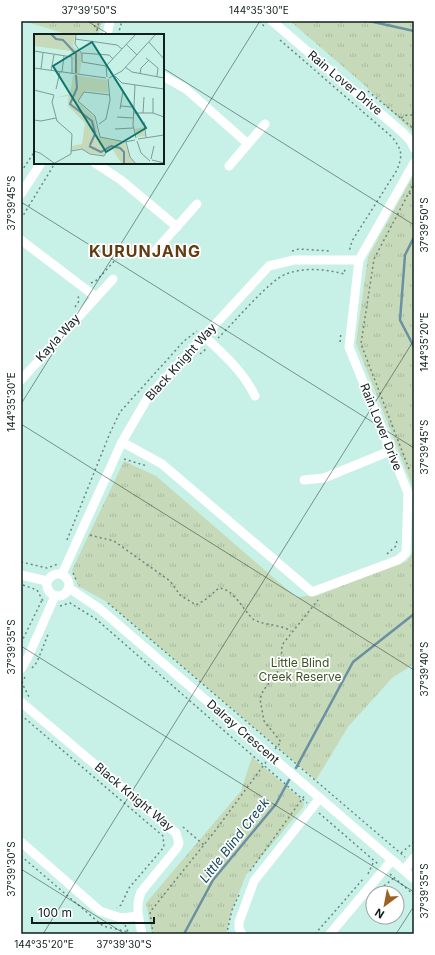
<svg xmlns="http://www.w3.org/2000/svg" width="435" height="955" font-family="Inter,sans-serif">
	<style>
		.park { fill: url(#park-tufts) }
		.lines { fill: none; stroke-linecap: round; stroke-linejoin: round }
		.stream { stroke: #6a90a2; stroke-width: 2.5 }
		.path { stroke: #6a8680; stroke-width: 1.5; stroke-dasharray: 2 3; stroke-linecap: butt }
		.minor { stroke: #fff; stroke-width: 9 }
		.ticks { fill: none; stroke: #0f1f1c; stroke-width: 1; stroke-opacity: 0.45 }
		.labels { text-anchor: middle; stroke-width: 3.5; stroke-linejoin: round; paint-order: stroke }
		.street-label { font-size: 12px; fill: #0f1f1c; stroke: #fff }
		.park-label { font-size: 12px; fill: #395323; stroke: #fff }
		.water-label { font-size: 13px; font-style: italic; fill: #12485c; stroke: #fff }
		.district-label { font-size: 16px; font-weight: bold; letter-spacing: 1px; fill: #643b10; stroke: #fff }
		.inset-river { fill: none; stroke: #6a90a2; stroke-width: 2 }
		.inset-road { fill: none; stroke: #7d9c96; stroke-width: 1 }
		.view { fill: #0f766e; fill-opacity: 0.15; stroke: #0f766e; stroke-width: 2 }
		.inset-edge { fill: none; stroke: #0f1f1c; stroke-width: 2 }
		.neatline { fill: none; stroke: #0f1f1c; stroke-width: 1.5 }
		.ticks-label { font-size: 10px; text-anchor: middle; fill: #0f1f1c }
	</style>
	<defs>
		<pattern id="park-tufts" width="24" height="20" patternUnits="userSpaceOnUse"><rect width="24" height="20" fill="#c6dab9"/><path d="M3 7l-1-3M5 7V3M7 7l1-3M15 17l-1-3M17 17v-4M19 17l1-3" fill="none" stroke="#a9bb9e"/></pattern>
	</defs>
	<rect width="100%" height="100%" fill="#c7f0e7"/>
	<!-- park -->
	<g class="park">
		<path d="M 24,21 L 102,21 L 98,35 L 69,35 Z"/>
		<path d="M 290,21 L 414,21 L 414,133 L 362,83 Z"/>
		<path d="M 414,174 L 414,490 L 356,343 L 368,257 Z"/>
		<path d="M 124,461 L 156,476 L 296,597 L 315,596 L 407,561 L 414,550 L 414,540 L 414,664 L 392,678 L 348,727 L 316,780 L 107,602 L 78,586 L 72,570 Z"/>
		<path d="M 252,757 L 301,799 L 304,803 L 303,807 L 246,875 L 231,913 L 226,934 L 152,934 L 146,903 L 241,791 Z"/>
	</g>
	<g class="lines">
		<!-- stream -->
		<g class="stream">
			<path d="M 369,21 L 414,31"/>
			<path d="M 414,237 L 405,255 L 400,320 L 414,347"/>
			<path d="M 296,768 L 353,662 L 414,614"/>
			<path d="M 184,934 L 213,880 L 276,804 L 289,780"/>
		</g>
		<!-- path -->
		<g class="path">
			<path d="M 92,21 L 97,31"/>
			<path d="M 259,21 L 265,27"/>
			<path d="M 96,35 L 99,21"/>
			<path d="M 118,35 L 122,21"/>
			<path d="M 280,40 L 392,137 C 402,150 403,154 397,170 L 352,241 L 349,252"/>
			<path d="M 368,91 L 414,129"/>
			<path d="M 401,118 L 407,115 L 414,115"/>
			<path d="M 21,172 L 35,151"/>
			<path d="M 409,193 L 414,195"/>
			<path d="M 21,219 L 55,163"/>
			<path d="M 292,251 L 299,249 L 330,251"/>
			<path d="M 91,283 L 97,280 L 119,256"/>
			<path d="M 75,307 L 79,301 L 78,295"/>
			<path d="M 218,338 C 234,323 268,281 286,274 C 305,267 325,269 344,274 L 345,269"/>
			<path d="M 340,342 L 341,332"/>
			<path d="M 200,354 L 206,349"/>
			<path d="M 124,459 L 147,466"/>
			<path d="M 409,469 L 361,344 L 374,259 L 414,183"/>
			<path d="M 90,535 L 114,541 L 170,581 L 180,595 L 196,605 L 205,600 L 219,588 C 234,589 243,610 253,619 C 261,625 280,624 291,631"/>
			<path d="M 67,540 L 110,433 L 120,412 L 184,341 L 197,331"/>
			<path d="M 387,554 L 396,546 L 397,540"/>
			<path d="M 21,562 L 47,568 L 58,564"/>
			<path d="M 73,573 L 77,582"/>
			<path d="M 23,585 L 37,590 L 43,601"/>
			<path d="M 108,603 L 405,857"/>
			<path d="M 60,606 L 70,603 L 96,619 L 307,803"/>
			<path d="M 21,643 L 42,600"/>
			<path d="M 32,668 L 37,662 L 49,632"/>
			<path d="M 25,677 L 22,683 L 29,697"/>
			<path d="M 21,715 L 163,836 L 164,847 L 129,888 L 121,905 L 117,908"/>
			<path d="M 275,749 L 281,742 L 264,721 L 260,699 L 263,691 L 278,671 L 281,663 L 282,645 L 318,600"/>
			<path d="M 319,813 L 378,864"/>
			<path d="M 183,827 L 204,845"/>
			<path d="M 401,853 L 414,842"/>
			<path d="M 21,856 L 103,926 L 128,932"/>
			<path d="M 250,871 L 305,795"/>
			<path d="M 368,874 L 374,861"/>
			<path d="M 390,874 L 414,895"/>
			<path d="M 380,889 L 394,878"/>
			<path d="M 125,925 L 129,934"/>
			<path d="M 153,934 L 150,912 L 215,831 L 266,762"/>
			<path d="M 229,934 L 227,932 L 232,910 L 240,893"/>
			<path d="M 315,934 L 364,878"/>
		</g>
		<!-- minor -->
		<g class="minor">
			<path d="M 272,21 L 401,131 L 410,140 L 414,148"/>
			<path d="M 107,35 L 110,21"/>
			<path d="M 163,76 L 186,89 L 247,143"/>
			<path d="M 95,163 L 121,180 L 177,227"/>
			<path d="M 229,166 L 265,124"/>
			<path d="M 21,194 L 41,163"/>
			<path d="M 21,240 L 96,297"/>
			<path d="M 156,250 L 197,204"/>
			<path d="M 204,336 C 224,355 243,371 255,396"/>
			<path d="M 21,380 L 113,279"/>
			<path d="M 122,442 L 162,464 L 312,592 L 398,560 L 406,553 L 408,493 L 349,347 L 359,260 L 414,163"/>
			<path d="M 304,480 L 324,478 L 390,451"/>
			<circle cx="58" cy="585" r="11"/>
			<path d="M 62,574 L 122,442 L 148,397 L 269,266 L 294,260 L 359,260"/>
			<path d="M 21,575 L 47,581"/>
			<path d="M 69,588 L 100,609 L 414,879"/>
			<path d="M 21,669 L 28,657 L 55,596"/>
			<path d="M 21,702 L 176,833 L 179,843 L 177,848 L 141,892 C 135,907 139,919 142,934"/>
			<path d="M 21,842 L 100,911 L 121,918 L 138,916"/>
			<path d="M 404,870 L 414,858"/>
			<path d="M 242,934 L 239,929 L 239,922 L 254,881 L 320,798"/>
			<path d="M 330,934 L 392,860"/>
		</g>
	</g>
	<!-- ticks -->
	<path class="ticks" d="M 87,21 L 110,35M 163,68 L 414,225M 21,202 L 414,448M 21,404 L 260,21M 21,424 L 414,670M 21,646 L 414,892M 21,869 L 125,934M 43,934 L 414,340M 396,934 L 414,906"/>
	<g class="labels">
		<!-- street labels -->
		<g class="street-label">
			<text transform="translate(345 83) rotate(40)" y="4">Rain Lover Drive</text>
			<text transform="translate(58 338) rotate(-48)" y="4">Kayla Way</text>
			<text transform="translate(181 362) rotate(-48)" y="4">Black Knight Way</text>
			<text transform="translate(381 427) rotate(68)" y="4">Rain Lover Drive</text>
			<text transform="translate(243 732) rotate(41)" y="4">Dalray Crescent</text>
			<text transform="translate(134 797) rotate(40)" y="4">Black Knight Way</text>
		</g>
		<!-- park labels -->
		<g class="park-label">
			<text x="300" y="667">Little Blind<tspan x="300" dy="14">Creek Reserve</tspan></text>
		</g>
		<!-- water labels -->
		<g class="water-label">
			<text transform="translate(234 840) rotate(-52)" y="5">Little Blind Creek</text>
		</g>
		<!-- district labels -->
		<g class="district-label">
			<text x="145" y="257">KURUNJANG</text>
		</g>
	</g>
	<!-- overview -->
	<g transform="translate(34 34)">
		<rect width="130" height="130" fill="#c7f0e7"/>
		<path d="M 0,0 L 41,0 L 39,12 L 48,20 L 46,40 L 39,38 L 40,29 L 37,17 L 0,12 ZM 39,41 L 73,46 L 74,59 L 51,57 L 43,67 L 60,83 L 65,103 L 91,109 L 96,124 L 101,130 L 88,130 L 79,116 L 72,117 L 70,121 L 56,119 L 46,114 L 38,116 L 38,112 L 48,110 L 51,89 L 34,72 L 34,62 L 20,64 L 36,60 ZM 110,93 L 111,102 L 103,103 L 101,95 Z" fill="#c6dab9"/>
		<path class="inset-river" d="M 17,0 L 22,5 L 29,6 L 42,20 L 42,39M 42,41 L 43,54 L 36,70 L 58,87 L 61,99M 56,111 L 61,100M 55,112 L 67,118 L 77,112 L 86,114 L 90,118 L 90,130"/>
		<path class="inset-road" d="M 42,0 L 41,10 L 48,20 L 48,28 L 72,32 L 73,43M 41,5 L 83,11 L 88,15M 115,8 L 130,25M 92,10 L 103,21M 0,17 L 38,23 L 38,40M 48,19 L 75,21 L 79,25M 112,24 L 124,34 L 123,42M 72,32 L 102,0M 91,33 L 98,38 L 130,44M 0,34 L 72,44M 7,35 L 9,19M 17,37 L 20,21M 28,38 L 30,22M 106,40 L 107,34 L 115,26M 81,42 L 88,49 L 130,55M 75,44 L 88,37 L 122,0M 101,51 L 99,91 L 102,104M 22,55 L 26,38M 0,56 L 20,61 L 18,68 L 23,87 L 38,100 L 37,120 L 19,130M 76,61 L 50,58 L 44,67 L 61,82 L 66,103 L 91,108 L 101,106M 86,72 L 99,73M 86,75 L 89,57M 99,79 L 119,79 L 130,83M 109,79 L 110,63M 119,79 L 119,64M 83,83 L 99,84M 0,86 L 7,87 L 22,84M 110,88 L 112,103M 65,90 L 72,85 L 76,66 L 74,45M 81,95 L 99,94M 104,105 L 130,101M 103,107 L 107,119 L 116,127M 92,108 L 96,123 L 102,130M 0,117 L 6,119 L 20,129M 37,117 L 48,115 L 56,120 L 70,122 L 73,117M 117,125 L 120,112M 118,126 L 130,129"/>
		<path class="view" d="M 58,8 L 112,94 L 72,118 L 19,32 Z"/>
		<rect width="130" height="130" class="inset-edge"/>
	</g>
	<!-- border -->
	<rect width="435" height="955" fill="none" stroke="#ffffff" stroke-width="44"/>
	<!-- north arrow -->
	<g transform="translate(385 905) rotate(212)"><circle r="19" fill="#ffffff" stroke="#9fa5a4"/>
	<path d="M0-3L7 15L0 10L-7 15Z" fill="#9c6022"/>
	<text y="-6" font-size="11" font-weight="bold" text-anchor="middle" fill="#0f1f1c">N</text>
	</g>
	<!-- scale -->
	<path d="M32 917v6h122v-6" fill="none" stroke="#0f1f1c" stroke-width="2"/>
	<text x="38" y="917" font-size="12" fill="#0f1f1c" stroke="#ffffff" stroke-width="3" paint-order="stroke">100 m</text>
	<rect x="22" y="22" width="391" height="911" class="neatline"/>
	<g class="ticks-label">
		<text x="89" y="14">37°39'50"S</text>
		<text x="259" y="14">144°35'30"E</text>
		<text transform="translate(11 203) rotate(-90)" y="4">37°39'45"S</text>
		<text transform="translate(424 225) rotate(-90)" y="4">37°39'50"S</text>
		<text transform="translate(424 342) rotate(-90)" y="4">144°35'20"E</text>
		<text transform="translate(11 402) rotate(-90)" y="4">144°35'30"E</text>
		<text transform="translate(424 447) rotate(-90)" y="4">37°39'45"S</text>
		<text transform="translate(11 647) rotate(-90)" y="4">37°39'35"S</text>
		<text transform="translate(424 669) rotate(-90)" y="4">37°39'40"S</text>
		<text transform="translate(11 869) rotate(-90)" y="4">37°39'30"S</text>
		<text transform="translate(424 891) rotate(-90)" y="4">37°39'35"S</text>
		<text x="44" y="948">144°35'20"E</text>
		<text x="124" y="948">37°39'30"S</text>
	</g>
</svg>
